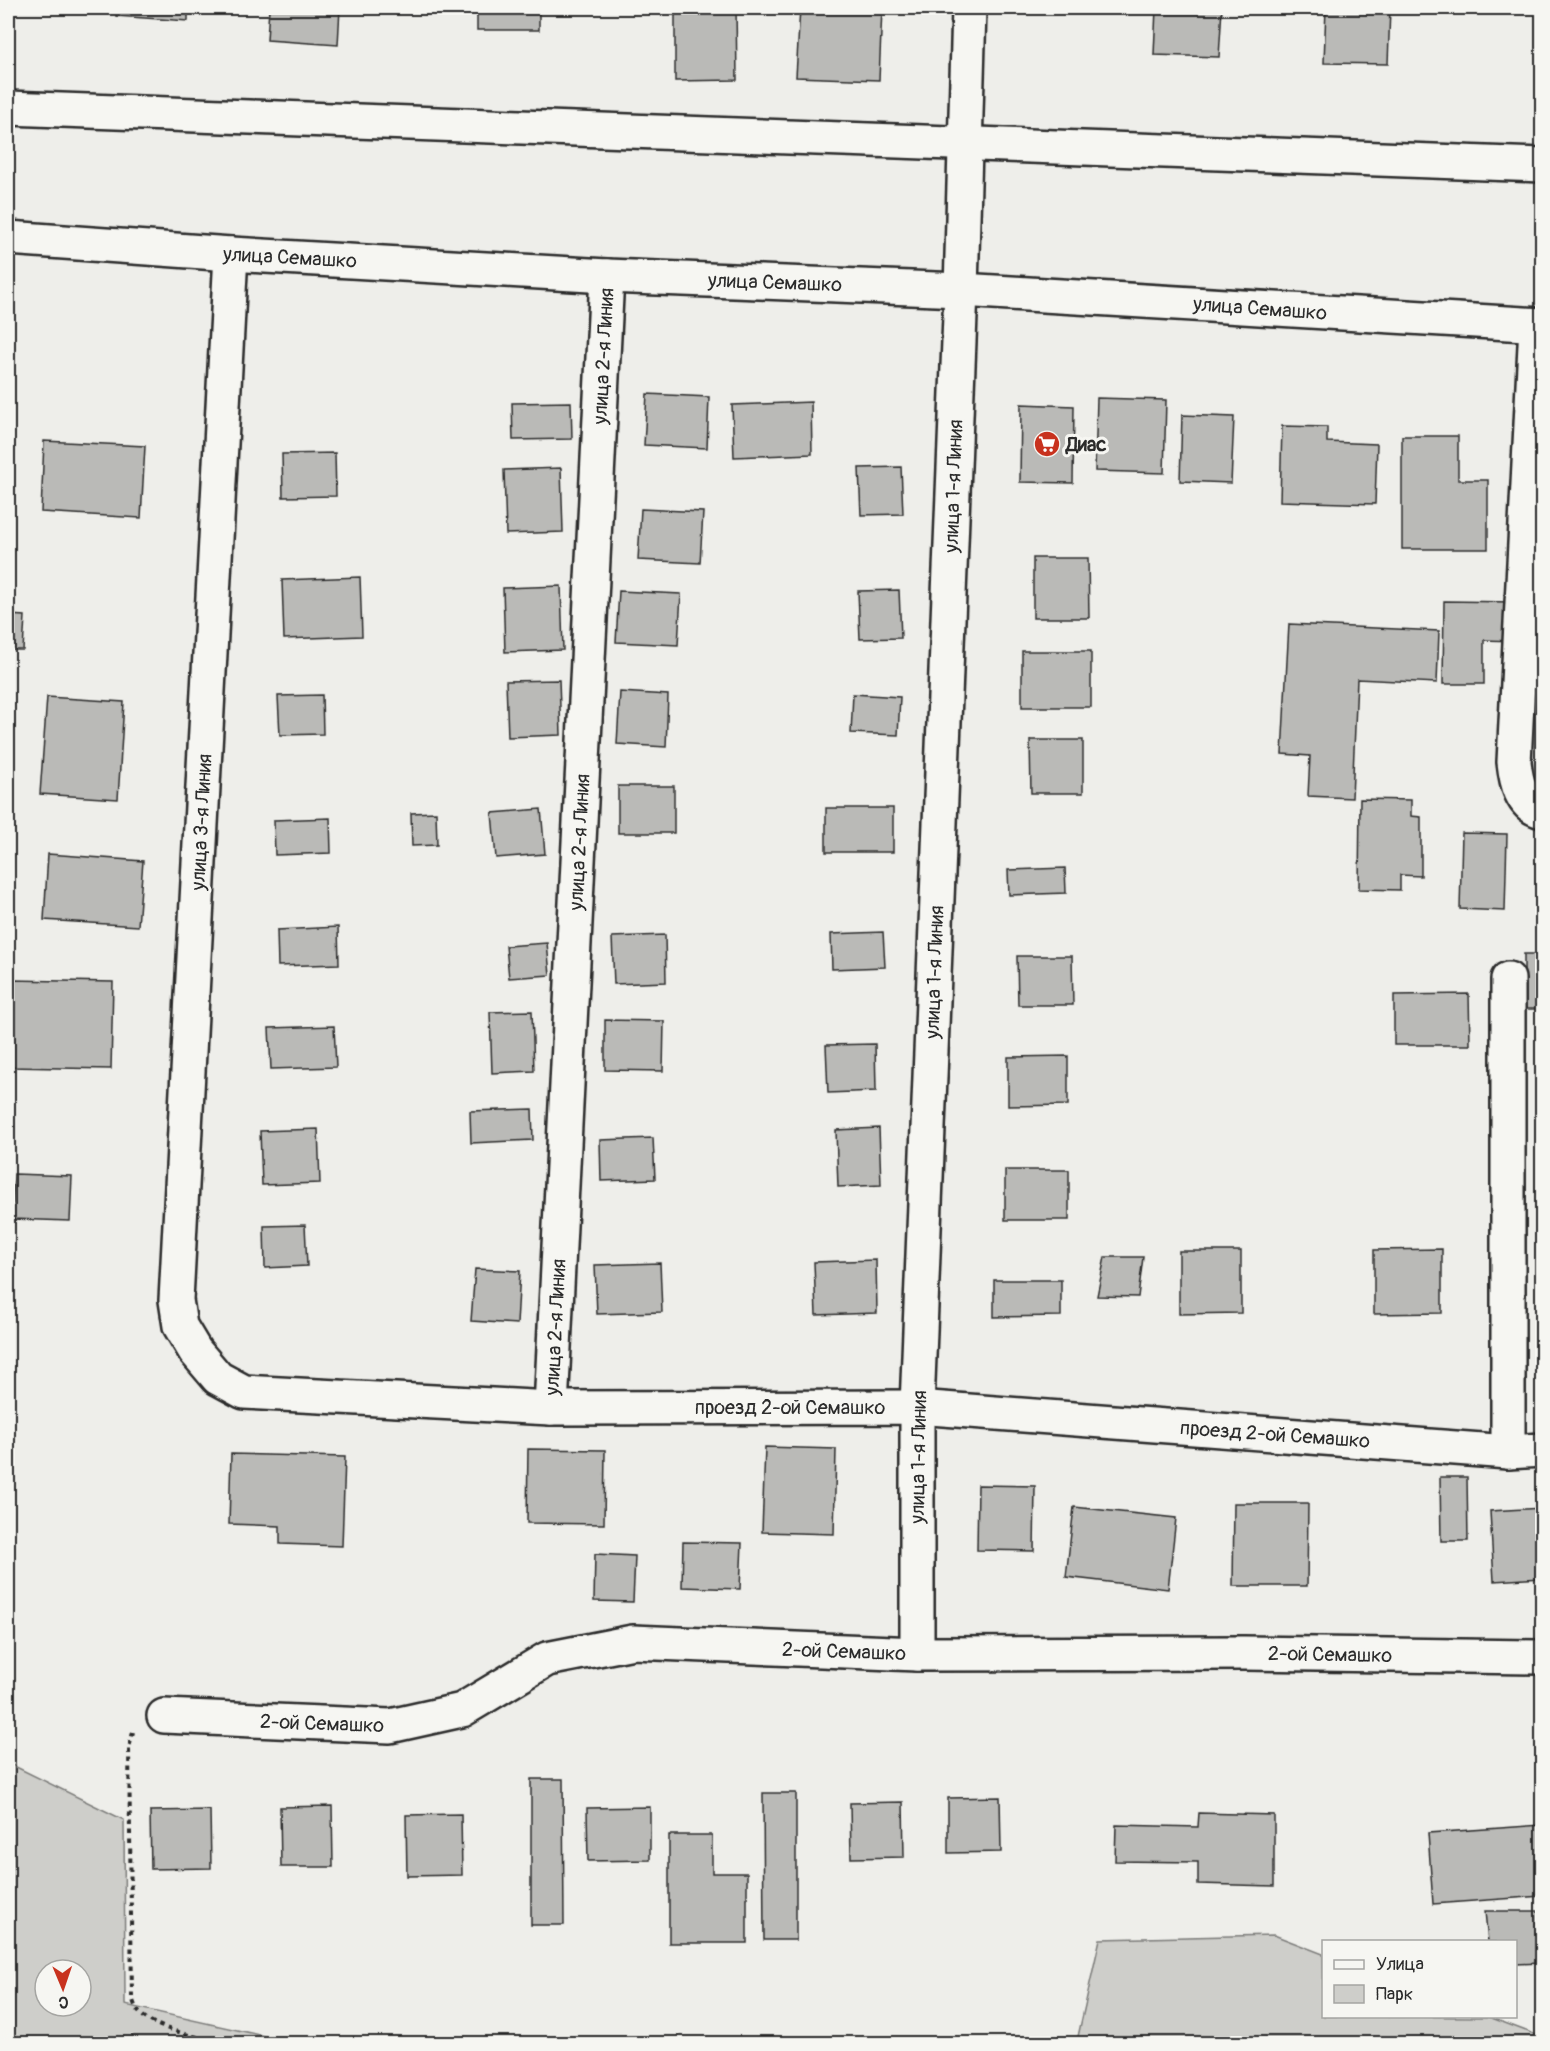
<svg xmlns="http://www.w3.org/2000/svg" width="1550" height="2051" font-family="Pangolin,sans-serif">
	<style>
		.green { fill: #cececa; stroke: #7c7c7a; stroke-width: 1.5; fill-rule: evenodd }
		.building { fill: #babab7; stroke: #2b2b2b; stroke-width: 1.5 }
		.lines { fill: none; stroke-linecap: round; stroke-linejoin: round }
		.minor-casing { stroke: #2b2b2b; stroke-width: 38 }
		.path { stroke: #2b2b2b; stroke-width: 4; stroke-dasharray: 4.5 4.5; stroke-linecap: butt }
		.minor { stroke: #f6f6f2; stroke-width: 33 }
		.labels { text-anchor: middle; stroke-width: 6; stroke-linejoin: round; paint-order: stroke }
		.street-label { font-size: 20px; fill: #2b2b2b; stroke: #f6f6f2 }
		.poi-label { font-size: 20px; font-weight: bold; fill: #2b2b2b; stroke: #f6f6f2; text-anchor: start }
	</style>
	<rect width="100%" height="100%" fill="#eeeeea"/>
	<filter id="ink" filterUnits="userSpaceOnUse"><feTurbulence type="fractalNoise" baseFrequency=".0167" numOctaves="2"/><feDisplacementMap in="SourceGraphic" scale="12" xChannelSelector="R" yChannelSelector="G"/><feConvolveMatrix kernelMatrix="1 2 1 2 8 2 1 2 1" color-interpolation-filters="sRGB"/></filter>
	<g filter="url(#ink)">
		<!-- green -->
		<g class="green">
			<path d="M 8,1763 L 124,1820 L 125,2005 L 295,2043 L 8,2043 ZM 45,1970 L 81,1970 L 81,2006 L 45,2006 Z"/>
			<path d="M 1274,1935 L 1323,1954 L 1324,2016 L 1489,2017 L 1542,2037 L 1542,2043 L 1012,2043 L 1077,2041 L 1100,1939 Z"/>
		</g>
		<!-- building -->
		<g class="building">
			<path d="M 117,8 L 188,8 L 188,21 L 116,16 Z"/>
			<path d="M 269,8 L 340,8 L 338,45 L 267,40 Z"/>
			<rect x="477" y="8" width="62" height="22"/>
			<path d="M 675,8 L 736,8 L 737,80 L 675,81 Z"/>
			<path d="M 800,8 L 882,8 L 879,80 L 796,77 Z"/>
			<path d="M 1156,8 L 1222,8 L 1219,57 L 1154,55 Z"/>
			<path d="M 1326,8 L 1390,8 L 1388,64 L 1324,63 Z"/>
			<path d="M 647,394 L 709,397 L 707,448 L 644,445 Z"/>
			<path d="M 1097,398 L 1166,400 L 1164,473 L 1095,471 Z"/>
			<path d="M 571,402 L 572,439 L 513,440 L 512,403 Z"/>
			<path d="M 811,402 L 812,454 L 734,457 L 732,405 Z"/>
			<path d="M 1021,404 L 1074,406 L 1073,483 L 1020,482 Z"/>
			<path d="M 1182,415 L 1234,417 L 1231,483 L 1180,481 Z"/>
			<path d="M 1282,426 L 1327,427 L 1327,442 L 1377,444 L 1375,504 L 1280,501 Z"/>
			<path d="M 1402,436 L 1458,436 L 1458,480 L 1488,480 L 1488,549 L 1402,549 Z"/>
			<path d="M 44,441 L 145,446 L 141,518 L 41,512 Z"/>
			<path d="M 335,453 L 336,496 L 283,497 L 282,454 Z"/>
			<path d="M 901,467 L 903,514 L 861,515 L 859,468 Z"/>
			<path d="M 561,468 L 563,532 L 506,534 L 504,470 Z"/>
			<path d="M 641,509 L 703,512 L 700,563 L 638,560 Z"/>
			<path d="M 1542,532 L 1542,584 L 1539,584 Z"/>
			<path d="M 1033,558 L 1088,558 L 1089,618 L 1033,618 Z"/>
			<path d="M 360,577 L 362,636 L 284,639 L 282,580 Z"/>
			<path d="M 561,586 L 563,650 L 505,652 L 503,588 Z"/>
			<path d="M 899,590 L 901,638 L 860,639 L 858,591 Z"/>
			<path d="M 619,591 L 681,594 L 678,645 L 616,642 Z"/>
			<path d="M 1444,601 L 1514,602 L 1514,641 L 1484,640 L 1484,684 L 1443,684 Z"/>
			<path d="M 8,615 L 25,616 L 23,650 L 8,650 Z"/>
			<path d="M 1289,624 L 1439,631 L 1437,683 L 1357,679 L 1352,798 L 1308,796 L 1310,756 L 1282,754 Z"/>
			<rect x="1022" y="651" width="69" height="56"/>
			<path d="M 559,680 L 561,735 L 508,737 L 506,681 Z"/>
			<path d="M 620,692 L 668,695 L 666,747 L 617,744 Z"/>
			<path d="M 853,694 L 900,697 L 898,735 L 851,733 Z"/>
			<path d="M 322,695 L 323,734 L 280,735 L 278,696 Z"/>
			<path d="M 47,697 L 124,702 L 118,799 L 40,794 Z"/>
			<path d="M 1030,740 L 1083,740 L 1083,793 L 1031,793 Z"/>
			<rect x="618" y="786" width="56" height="47"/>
			<path d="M 1360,799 L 1411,800 L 1411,816 L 1421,817 L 1421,876 L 1400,875 L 1400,890 L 1359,889 Z"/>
			<rect x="826" y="808" width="67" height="44"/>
			<path d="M 541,809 L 545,854 L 496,858 L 492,813 Z"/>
			<path d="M 436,812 L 437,845 L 412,846 L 411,813 Z"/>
			<path d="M 330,818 L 331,853 L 275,855 L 274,820 Z"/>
			<path d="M 1462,833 L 1507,834 L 1505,911 L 1460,909 Z"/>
			<path d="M 48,854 L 143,861 L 138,926 L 44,920 Z"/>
			<path d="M 1065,868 L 1066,893 L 1009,895 L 1008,870 Z"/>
			<path d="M 338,927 L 339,964 L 278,966 L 277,930 Z"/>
			<path d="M 883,932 L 885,967 L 832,969 L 831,934 Z"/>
			<path d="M 665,935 L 666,982 L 614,984 L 612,937 Z"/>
			<path d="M 547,943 L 550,975 L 509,978 L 506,946 Z"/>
			<rect x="1524" y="954" width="18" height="55"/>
			<path d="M 1017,956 L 1072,956 L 1073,1005 L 1018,1005 Z"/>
			<path d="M 12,980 L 113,982 L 111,1069 L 10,1067 Z"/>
			<path d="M 1469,994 L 1470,1045 L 1394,1045 L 1394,995 Z"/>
			<path d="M 532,1011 L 534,1071 L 492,1073 L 490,1012 Z"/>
			<path d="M 605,1020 L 664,1021 L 663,1071 L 605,1070 Z"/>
			<path d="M 334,1026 L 336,1067 L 271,1069 L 269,1028 Z"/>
			<path d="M 875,1044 L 876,1091 L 828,1093 L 826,1045 Z"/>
			<path d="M 1068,1056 L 1068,1105 L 1008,1106 L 1008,1057 Z"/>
			<path d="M 532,1109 L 533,1140 L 471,1143 L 470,1111 Z"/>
			<path d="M 879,1128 L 881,1185 L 838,1187 L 836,1130 Z"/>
			<path d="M 318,1129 L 320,1183 L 262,1185 L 260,1131 Z"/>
			<path d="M 653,1138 L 655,1179 L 601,1181 L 600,1140 Z"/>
			<rect x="1005" y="1170" width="64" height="50"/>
			<path d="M 14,1174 L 72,1176 L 70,1221 L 12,1219 Z"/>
			<path d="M 305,1225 L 307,1266 L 265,1268 L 264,1226 Z"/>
			<path d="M 1442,1249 L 1442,1313 L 1374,1314 L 1374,1250 Z"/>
			<path d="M 1179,1251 L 1241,1251 L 1241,1313 L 1179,1314 Z"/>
			<path d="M 1105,1257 L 1143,1257 L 1138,1297 L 1097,1296 Z"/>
			<path d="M 876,1260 L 877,1313 L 816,1315 L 814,1262 Z"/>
			<path d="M 660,1263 L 662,1312 L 597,1314 L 595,1265 Z"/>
			<path d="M 475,1269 L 520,1271 L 517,1324 L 471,1321 Z"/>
			<path d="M 994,1280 L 1061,1280 L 1061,1316 L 994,1317 Z"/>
			<path d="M 765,1447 L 836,1449 L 834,1534 L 762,1532 Z"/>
			<path d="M 528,1449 L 605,1450 L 604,1524 L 527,1523 Z"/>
			<path d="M 231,1454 L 345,1457 L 342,1546 L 280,1544 L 280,1526 L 229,1524 Z"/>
			<path d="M 1440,1477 L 1467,1477 L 1468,1541 L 1441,1541 Z"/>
			<path d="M 978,1485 L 1035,1486 L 1034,1551 L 977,1550 Z"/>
			<path d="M 1234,1503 L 1308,1503 L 1307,1586 L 1233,1586 Z"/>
			<path d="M 1074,1507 L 1176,1518 L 1168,1589 L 1066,1577 Z"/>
			<path d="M 1542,1508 L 1542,1578 L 1494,1581 L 1490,1511 Z"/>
			<path d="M 683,1542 L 742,1543 L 740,1589 L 682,1587 Z"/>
			<path d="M 595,1554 L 635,1556 L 633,1602 L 594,1601 Z"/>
			<path d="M 531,1779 L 563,1779 L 564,1925 L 531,1925 Z"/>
			<path d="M 763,1793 L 796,1793 L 796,1940 L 764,1940 Z"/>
			<path d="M 1000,1797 L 1001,1852 L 948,1853 L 948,1798 Z"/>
			<path d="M 903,1802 L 904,1857 L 851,1858 L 850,1803 Z"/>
			<path d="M 332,1806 L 333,1867 L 281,1867 L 280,1807 Z"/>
			<path d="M 650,1807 L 650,1860 L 588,1861 L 587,1808 Z"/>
			<path d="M 210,1810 L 211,1868 L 151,1869 L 150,1811 Z"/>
			<path d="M 1199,1813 L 1274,1815 L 1274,1886 L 1198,1884 L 1198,1862 L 1115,1861 L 1116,1825 L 1198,1827 Z"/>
			<path d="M 461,1814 L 462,1875 L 407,1876 L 406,1815 Z"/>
			<path d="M 1542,1825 L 1542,1896 L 1433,1904 L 1428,1833 Z"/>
			<path d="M 669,1835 L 712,1835 L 712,1873 L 747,1873 L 747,1943 L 669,1943 Z"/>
			<path d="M 1485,1911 L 1542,1911 L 1542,1963 L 1516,1964 L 1516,1942 L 1488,1942 Z"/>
		</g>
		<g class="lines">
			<!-- minor casing -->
			<g class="minor-casing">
				<g id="minor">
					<path d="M 8,108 L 1542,165"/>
					<path d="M 8,238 L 231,254 L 607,276 L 961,290 L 1542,325"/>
					<path d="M 231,254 L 176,1300 L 180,1326 L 195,1351 L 218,1378 L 244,1392 L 551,1408 L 917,1407 L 1508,1452 L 1542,1450"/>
					<path d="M 1536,325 L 1514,762 C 1516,781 1521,806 1542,811"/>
					<path d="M 1508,979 L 1508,1452"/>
					<path d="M 551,1408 L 607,276"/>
					<path d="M 917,1654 L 917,1407 L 961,290 L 969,8"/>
					<path d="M 164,1716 L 390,1726 L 462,1710 L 547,1659 L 633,1642 L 917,1654 L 1244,1653 L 1542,1657"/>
				</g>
			</g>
			<!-- path -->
			<path class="path" d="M 133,1732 L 129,1748 L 132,1998 C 134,2002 135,2008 138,2011 C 152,2030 200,2036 222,2044"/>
			<!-- minor -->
			<use href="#minor" class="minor"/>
		</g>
	</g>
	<!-- icons -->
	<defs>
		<g id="supermarket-disc" transform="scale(1.35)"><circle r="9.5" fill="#c8321e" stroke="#f6f6f2"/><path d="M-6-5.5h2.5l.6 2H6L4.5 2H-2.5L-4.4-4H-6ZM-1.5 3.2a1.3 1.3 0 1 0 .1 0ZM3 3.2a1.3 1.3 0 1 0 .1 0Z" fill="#fff"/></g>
	</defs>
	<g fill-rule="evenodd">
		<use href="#supermarket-disc" x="1047" y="444"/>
	</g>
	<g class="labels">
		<!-- street labels -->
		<g class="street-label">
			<text transform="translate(290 257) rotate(3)" y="7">улица Семашко</text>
			<text transform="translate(775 282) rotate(2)" y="7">улица Семашко</text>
			<text transform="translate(1260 308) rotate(4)" y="7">улица Семашко</text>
			<text transform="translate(603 356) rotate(-87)" y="7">улица 2-я Линия</text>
			<text transform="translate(953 486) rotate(-88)" y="7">улица 1-я Линия</text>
			<text transform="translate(201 822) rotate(-87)" y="7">улица 3-я Линия</text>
			<text transform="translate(579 842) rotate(-87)" y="7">улица 2-я Линия</text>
			<text transform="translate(934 972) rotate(-88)" y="7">улица 1-я Линия</text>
			<text transform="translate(555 1327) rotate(-87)" y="7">улица 2-я Линия</text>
			<text x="790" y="1414">проезд 2-ой Семашко</text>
			<text transform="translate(1275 1434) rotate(4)" y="7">проезд 2-ой Семашко</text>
			<text transform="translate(918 1457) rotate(-89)" y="7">улица 1-я Линия</text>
			<text transform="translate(844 1651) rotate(2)" y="7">2-ой Семашко</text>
			<text transform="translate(1330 1654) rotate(1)" y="7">2-ой Семашко</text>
			<text transform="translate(322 1723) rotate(2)" y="7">2-ой Семашко</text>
		</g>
		<!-- poi labels -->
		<g class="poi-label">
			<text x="1066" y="451">Диас</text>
		</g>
	</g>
	<!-- margin -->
	<rect width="1550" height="2051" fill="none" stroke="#f6f6f2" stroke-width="30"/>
	<rect x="15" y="15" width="1520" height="2021" fill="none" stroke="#2b2b2b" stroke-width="2" filter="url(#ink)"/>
	<!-- legend -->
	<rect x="1322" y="1940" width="195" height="78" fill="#f6f6f2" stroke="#a5a5a2" stroke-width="1.5"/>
	<rect x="1334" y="1960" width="30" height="9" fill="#f6f6f2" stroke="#a5a5a2" stroke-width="1.5"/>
	<text x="1376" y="1970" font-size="18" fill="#2b2b2b">Улица</text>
	<rect x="1334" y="1985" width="30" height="18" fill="#cececa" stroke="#a5a5a2" stroke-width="1.5"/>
	<text x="1376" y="2000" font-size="18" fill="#2b2b2b">Парк</text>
	<!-- north arrow -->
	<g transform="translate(63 1988) rotate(178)"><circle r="28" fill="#f6f6f2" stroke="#a5a5a2" stroke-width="1.5"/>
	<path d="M0-4.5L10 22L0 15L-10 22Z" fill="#c8321e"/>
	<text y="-9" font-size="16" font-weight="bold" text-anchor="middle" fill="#2b2b2b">С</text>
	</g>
</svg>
